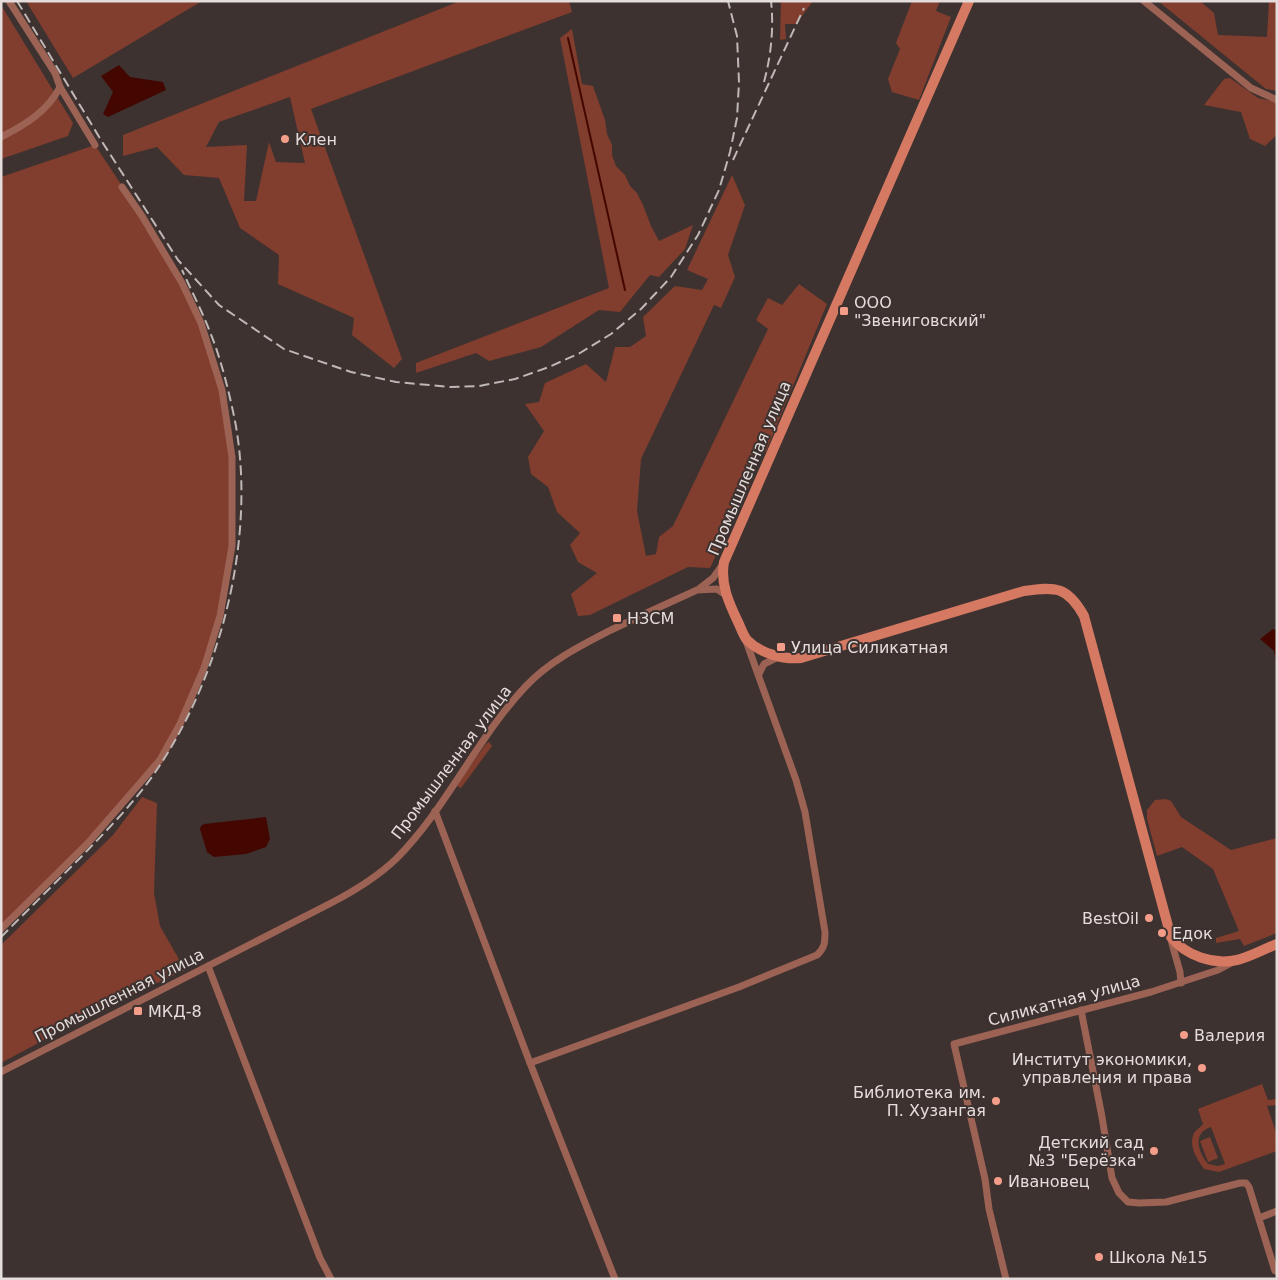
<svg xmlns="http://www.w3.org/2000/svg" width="1278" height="1280" font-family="'DejaVu Sans',sans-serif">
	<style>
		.green { fill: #813d2d; fill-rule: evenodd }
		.water { fill: #430700 }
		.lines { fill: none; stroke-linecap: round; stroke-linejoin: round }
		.stream { stroke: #430700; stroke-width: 2 }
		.street { stroke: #9c6254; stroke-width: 7 }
		.secondary { stroke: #d57963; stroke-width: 10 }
		.rail { stroke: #bfb8b6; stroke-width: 2; stroke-dasharray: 10 5; stroke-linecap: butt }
		.poi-dot { fill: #f49e89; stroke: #3d3230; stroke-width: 2 }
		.labels { text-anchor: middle; stroke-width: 4; stroke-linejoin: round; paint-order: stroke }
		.poi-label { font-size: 16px; fill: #e4dddb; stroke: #3d3230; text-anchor: start }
		.street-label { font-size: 16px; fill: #e4dddb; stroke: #3d3230 }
	</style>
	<rect width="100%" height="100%" fill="#3d3230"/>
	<!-- green -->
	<g class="green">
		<path d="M 26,1 L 202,1 L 73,78 Z"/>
		<path d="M 460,1 L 569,1 L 572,12 L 311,109 L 402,359 L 394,368 L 352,335 L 354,318 L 278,284 L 279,255 L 240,228 L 219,178 L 184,175 L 157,147 L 123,156 L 123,135 ZM 290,97 L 305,163 L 276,162 L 269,142 L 256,201 L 244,201 L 247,145 L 206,147 L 219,122 Z"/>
		<path d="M 781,1 L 813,1 L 796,24 L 785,24 L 786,39 L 780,40 Z"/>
		<path d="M 912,1 L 940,1 L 936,11 L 951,17 L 919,100 L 892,92 L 888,79 L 900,49 L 896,43 Z"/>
		<path d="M 1158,1 L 1200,1 L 1214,13 L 1218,35 L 1267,37 L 1269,1 L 1277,1 L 1277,91 L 1266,89 Z"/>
		<path d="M 1,5 L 73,123 L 68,136 L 1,159 Z"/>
		<path d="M 572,29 L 582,84 L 593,86 L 605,120 L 607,134 L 612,145 L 612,155 L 616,166 L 625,175 L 630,186 L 637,193 L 643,205 L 651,226 L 659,241 L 693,225 L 685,249 L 659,277 L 650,275 L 620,312 L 599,310 L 541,347 L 489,361 L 476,353 L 416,373 L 416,363 L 609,288 L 560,38 Z"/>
		<path d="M 1230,78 L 1258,98 L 1277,102 L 1277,135 L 1265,146 L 1250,139 L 1241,112 L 1204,105 L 1224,79 Z"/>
		<path d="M 95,145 L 142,216 L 201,323 L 222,390 L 232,457 L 232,546 L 220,616 L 204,668 L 160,760 L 88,843 L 1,929 L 1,177 Z"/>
		<path d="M 732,175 L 745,205 L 728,255 L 735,277 L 721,308 L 714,305 L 641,459 L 637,511 L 646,556 L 656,554 L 659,537 L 673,526 L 768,329 L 756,320 L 768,298 L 782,305 L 799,284 L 827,304 L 766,451 L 753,461 L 745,474 L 750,485 L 710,568 L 688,567 L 590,615 L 578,616 L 571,594 L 597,573 L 578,562 L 570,545 L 580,533 L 557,512 L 548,487 L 531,474 L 528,457 L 544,431 L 525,404 L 539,402 L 545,383 L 586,364 L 606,382 L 615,347 L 630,347 L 646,336 L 643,317 L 675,286 L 702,290 L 708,279 L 687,270 Z"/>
		<path d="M 489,742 L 492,746 L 461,788 L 458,787 L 458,783 L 486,744 Z"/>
		<path d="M 142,797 L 157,803 L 154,893 L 160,926 L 185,970 L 102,1009 L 1,1063 L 1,945 L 113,835 Z"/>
		<path d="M 1166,799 L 1171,801 L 1181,817 L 1231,850 L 1277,838 L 1277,933 L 1244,946 L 1240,939 L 1216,943 L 1216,938 L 1239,931 L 1213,869 L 1182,847 L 1157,856 L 1147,819 L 1147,810 L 1155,800 Z"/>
		<path d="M 1262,1084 L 1268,1100 L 1277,1099 L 1277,1105 L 1267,1106 L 1277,1135 L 1277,1151 L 1219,1172 L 1204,1169 C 1197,1159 1188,1146 1194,1133 C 1196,1130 1201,1127 1203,1124 L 1198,1109 ZM 1211,1127 L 1225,1164 L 1218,1166 L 1208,1164 C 1198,1152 1192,1133 1211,1127 Z"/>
		<path d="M 1210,1137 L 1218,1158 L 1208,1162 L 1200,1141 Z"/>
	</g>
	<!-- water -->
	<g class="water">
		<path d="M 119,65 L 130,77 L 163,82 L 166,90 L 108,117 L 103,114 L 113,92 L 101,76 Z"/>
		<path d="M 1273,629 L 1277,631 L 1277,665 L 1274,651 L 1260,639 Z"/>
		<path d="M 266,817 L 270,839 L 266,847 L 246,854 L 214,857 L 207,852 L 200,829 L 201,826 L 204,824 Z"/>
	</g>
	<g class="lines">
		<!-- stream -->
		<path class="stream" d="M 568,38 L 625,290"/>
		<!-- street -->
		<g class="street">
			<path d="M 1144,1 L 1251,88 L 1277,100"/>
			<path d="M 60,87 L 95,145"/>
			<path d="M 1,137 C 25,125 48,111 60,87 L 55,73 L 9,1"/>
			<path d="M 700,588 L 713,578 L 723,564"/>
			<path d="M 759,674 L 764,664 L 778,657"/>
			<path d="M 435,811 L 530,1063 L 615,1279"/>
			<path d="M 1,929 L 88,843 L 160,760 L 180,724 L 204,668 L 220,616 L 232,546 L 232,457 L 222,390 L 201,323 L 182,283 L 142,216 L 122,187"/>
			<path d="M 1171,940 L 1180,972 L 1181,983"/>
			<path d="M 208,966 L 320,1258 L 331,1279"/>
			<path d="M 1081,1010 L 1102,1117 L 1112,1178 L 1119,1193 L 1128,1202 L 1139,1203 L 1166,1202 L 1240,1183 L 1246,1183 L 1249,1187 L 1275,1271 L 1277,1271"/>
			<path d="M 530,1063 L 739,987 L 817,955 C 825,948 825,942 825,932 L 805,812 L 796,780 L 746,641"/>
			<path d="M 1,1072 L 333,902 C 356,890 377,877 396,859 C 447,808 476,739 526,686 C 550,661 580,646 611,630 C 640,616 668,603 697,590 L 717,589 L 726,595"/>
			<path d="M 1259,1218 L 1277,1211"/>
			<path d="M 1006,1279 L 989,1209 L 985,1179 L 954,1044 L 1151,992 L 1218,970 L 1233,962"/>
		</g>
		<!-- secondary -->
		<path class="secondary" d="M 969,1 L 724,562 C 720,584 729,603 738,622 C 741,628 743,635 747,640 C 760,653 783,660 801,658 L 1024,591 C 1056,586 1068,587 1084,616 L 1171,937 C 1186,956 1213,965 1237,960 C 1250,957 1264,949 1277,944"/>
		<!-- rail -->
		<g class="rail">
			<path d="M 17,1 L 101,140 L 178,260 L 219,305 L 284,349 L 351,372 L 396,382 L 450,387 L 479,386 L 515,379 L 549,367 L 580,353 L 611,334 L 641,309 L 671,277 L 698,235 L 719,190 L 730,152 L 737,118 L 739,82 L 737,36 L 728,1"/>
			<path d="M 764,82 C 771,56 774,28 771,1"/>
			<path d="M 733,160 L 804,8"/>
			<path d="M 1,937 C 28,910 55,883 82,856 C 107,830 133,804 154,774 C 222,676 258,533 234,416 C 228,388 221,359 210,332 C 202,311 191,290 182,270"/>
		</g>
	</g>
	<!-- markers -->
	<g class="poi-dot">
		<circle cx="285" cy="139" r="5"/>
		<rect x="839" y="306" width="10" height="10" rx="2.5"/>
		<rect x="612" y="613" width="10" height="10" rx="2.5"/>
		<rect x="776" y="642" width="10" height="10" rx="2.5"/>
		<circle cx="1149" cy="918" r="5"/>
		<circle cx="1162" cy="933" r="5"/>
		<rect x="133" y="1006" width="10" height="10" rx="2.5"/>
		<circle cx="1184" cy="1035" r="5"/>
		<circle cx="1202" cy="1068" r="5"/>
		<circle cx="996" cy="1101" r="5"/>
		<circle cx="1154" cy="1151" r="5"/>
		<circle cx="998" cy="1181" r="5"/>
		<circle cx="1099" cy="1257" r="5"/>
	</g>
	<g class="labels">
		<!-- poi labels -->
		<g class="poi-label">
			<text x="295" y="145">Клен</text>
			<text x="854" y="308">ООО<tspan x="854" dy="18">"Звениговский"</tspan></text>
			<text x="627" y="624">НЗСМ</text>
			<text x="791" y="653">Улица Силикатная</text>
			<text x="1139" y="924" text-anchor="end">BestOil</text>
			<text x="1172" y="939">Едок</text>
			<text x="148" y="1017">МКД-8</text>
			<text x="1194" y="1041">Валерия</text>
			<text x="1192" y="1065" text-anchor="end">Институт экономики,<tspan x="1192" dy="18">управления и права</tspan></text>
			<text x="986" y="1098" text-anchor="end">Библиотека им.<tspan x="986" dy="18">П. Хузангая</tspan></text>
			<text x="1144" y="1148" text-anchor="end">Детский сад<tspan x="1144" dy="18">№3 "Берёзка"</tspan></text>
			<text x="1008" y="1187">Ивановец</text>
			<text x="1109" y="1263">Школа №15</text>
		</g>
		<!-- street labels -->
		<g class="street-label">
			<text transform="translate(749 468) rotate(-67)" y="6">Промышленная улица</text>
			<text transform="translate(451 762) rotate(-53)" y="6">Промышленная улица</text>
			<text transform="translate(119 995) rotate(-27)" y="6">Промышленная улица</text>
			<text transform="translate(1064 1000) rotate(-15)" y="6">Силикатная улица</text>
		</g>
	</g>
	<!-- border -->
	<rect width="1278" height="1280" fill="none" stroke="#e4dddb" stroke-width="5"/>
</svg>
